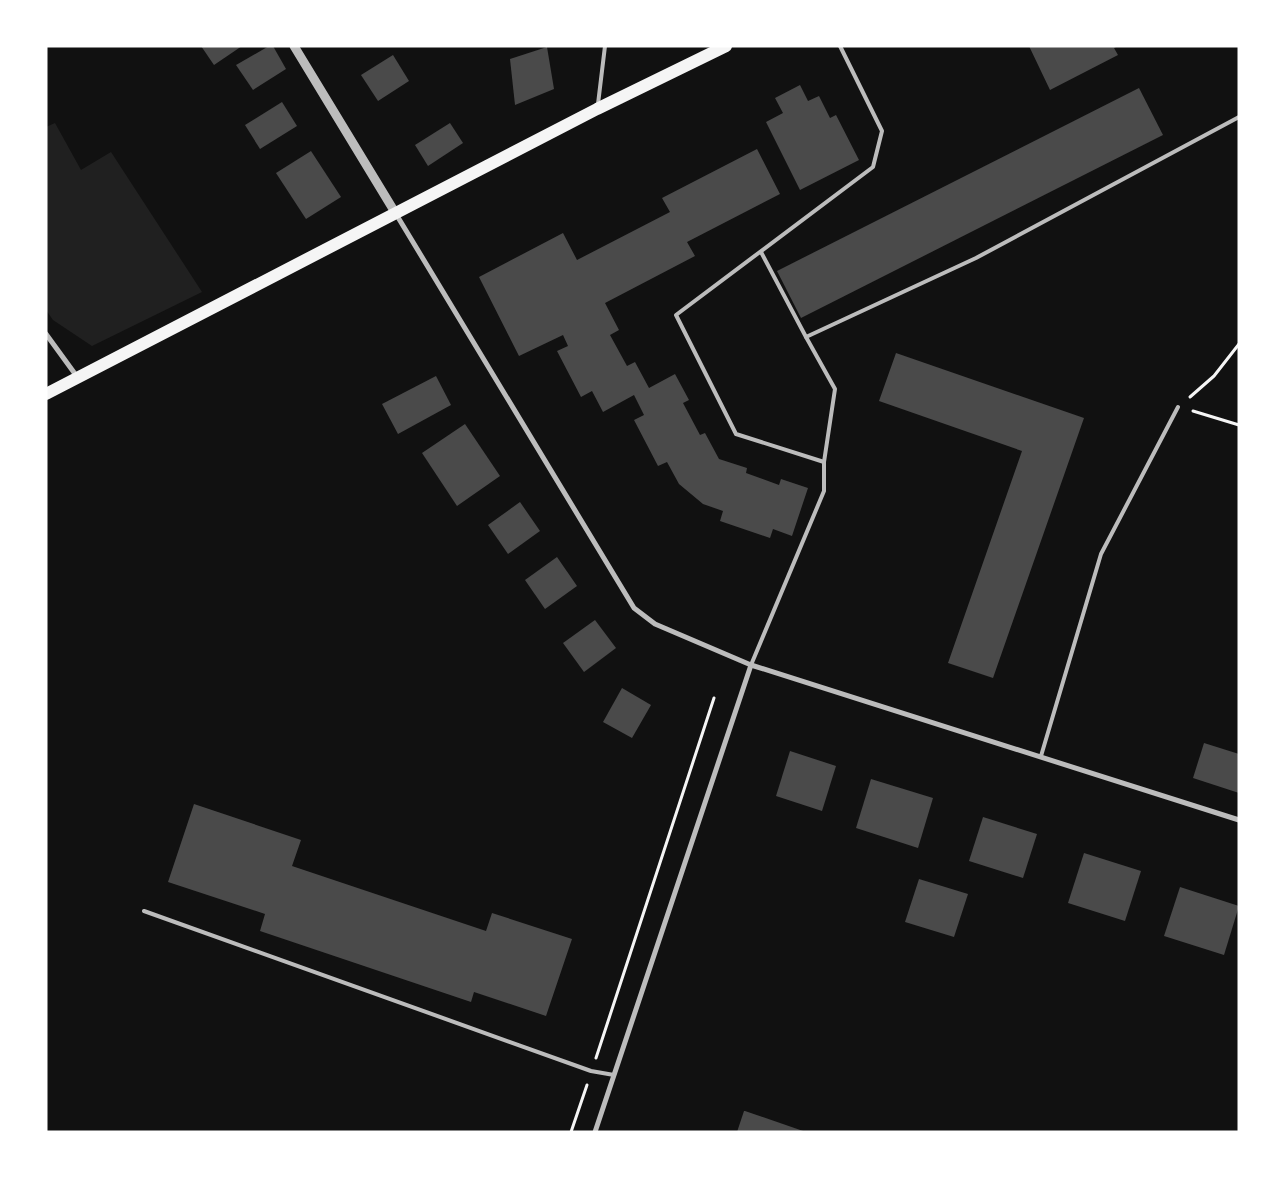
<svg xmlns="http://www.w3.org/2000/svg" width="1285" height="1178" font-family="Barlow,sans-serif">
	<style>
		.green { fill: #202020 }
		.building { fill: #4a4a4a }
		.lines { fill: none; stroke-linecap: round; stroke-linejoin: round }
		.path { stroke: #f5f5f5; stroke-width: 3 }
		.service { stroke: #bcbcbc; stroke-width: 4 }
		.minor { stroke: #bcbcbc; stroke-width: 5 }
		.tertiary { stroke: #bcbcbc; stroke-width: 9 }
		.primary { stroke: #f5f5f5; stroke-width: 12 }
	</style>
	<rect width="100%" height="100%" fill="#111"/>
	<!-- green -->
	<path class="green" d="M 55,123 L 81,170 L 111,152 L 202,292 L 92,346 L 53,320 L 46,310 L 46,127 Z"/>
	<!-- building -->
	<g class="building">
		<path d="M 201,46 L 242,46 L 214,65 Z"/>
		<path d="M 269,46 L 273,46 L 286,69 L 253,90 L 236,65 Z"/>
		<path d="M 1029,46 L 1118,46 L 1114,48 L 1118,55 L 1050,90 Z"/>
		<path d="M 547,47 L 554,89 L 515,105 L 510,59 Z"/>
		<path d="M 393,55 L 409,81 L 378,101 L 361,75 Z"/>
		<path d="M 800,85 L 808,101 L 819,96 L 830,118 L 836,115 L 859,160 L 800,190 L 766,122 L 783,113 L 775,98 Z"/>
		<path d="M 1139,88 L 1163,135 L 801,318 L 777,271 Z"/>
		<path d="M 282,102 L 297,126 L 260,149 L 245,125 Z"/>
		<path d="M 450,123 L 463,143 L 428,166 L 415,145 Z"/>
		<path d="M 757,149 L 780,194 L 687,242 L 695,256 L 605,303 L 619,330 L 610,335 L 627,366 L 635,362 L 649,388 L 675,374 L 689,400 L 683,403 L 700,435 L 705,433 L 719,459 L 747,468 L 746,473 L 779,485 L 781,479 L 808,488 L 792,536 L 773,529 L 770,538 L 720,521 L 723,511 L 703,504 L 679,484 L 667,462 L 658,466 L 634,420 L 644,415 L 634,395 L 603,412 L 592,391 L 581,397 L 557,351 L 568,346 L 563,335 L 519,356 L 479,277 L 563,233 L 577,260 L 670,212 L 662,198 Z"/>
		<path d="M 311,151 L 341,197 L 306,219 L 276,173 Z"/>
		<path d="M 896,353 L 1084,418 L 993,678 L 948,663 L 1022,451 L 879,401 Z"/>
		<path d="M 436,376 L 451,405 L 398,434 L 382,404 Z"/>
		<path d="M 465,424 L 500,476 L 457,506 L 422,453 Z"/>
		<path d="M 520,502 L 540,531 L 508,554 L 488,525 Z"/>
		<path d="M 557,557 L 577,586 L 545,609 L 525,580 Z"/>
		<path d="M 595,620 L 616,648 L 584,672 L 563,643 Z"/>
		<path d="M 622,688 L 651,705 L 632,738 L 603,722 Z"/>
		<path d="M 1204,743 L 1239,754 L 1239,793 L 1193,778 Z"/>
		<path d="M 790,751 L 836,766 L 822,811 L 776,796 Z"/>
		<path d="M 871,779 L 933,798 L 918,848 L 856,828 Z"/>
		<path d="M 194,804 L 301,840 L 292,866 L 486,931 L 492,913 L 572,939 L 546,1016 L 474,992 L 471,1002 L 260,931 L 265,914 L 168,882 Z"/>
		<path d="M 983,817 L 1037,834 L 1023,878 L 969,861 Z"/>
		<path d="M 1084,853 L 1141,871 L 1125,921 L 1068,903 Z"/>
		<path d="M 919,879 L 968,894 L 954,937 L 905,922 Z"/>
		<path d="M 1180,887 L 1239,906 L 1224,955 L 1164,936 Z"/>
		<path d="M 744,1111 L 745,1111 L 806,1132 L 737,1132 Z"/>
	</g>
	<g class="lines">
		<!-- path -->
		<g class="path">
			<path d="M 1190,397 L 1214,376 L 1239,344"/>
			<path d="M 1193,411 L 1239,425"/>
			<path d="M 596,1058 L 714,698"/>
			<path d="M 571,1132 L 587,1085"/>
		</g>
		<!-- service -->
		<g class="service">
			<path d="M 598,104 L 605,46"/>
			<path d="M 761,252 L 806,337"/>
			<path d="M 824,462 L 736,434 L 676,315 L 873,167 L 882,131 L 840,46"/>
			<path d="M 751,665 L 824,491 L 824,462 L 835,389 L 806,337 L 976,258 L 1239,117"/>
			<path d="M 1041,756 L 1101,554 L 1178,407"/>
			<path d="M 144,911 L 591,1071 L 614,1075"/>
		</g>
		<!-- minor -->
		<g class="minor">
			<path d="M 396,214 L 634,608 L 655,624 L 751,665 L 1239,820"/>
			<path d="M 46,334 L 78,378"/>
			<path d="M 595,1132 L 751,665"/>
		</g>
		<!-- tertiary -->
		<path class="tertiary" d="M 294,46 L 396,214"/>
		<!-- primary -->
		<path class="primary" d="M 46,394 L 597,109 L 726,46"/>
	</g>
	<!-- border -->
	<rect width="1285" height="1178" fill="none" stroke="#ffffff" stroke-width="95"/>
</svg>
